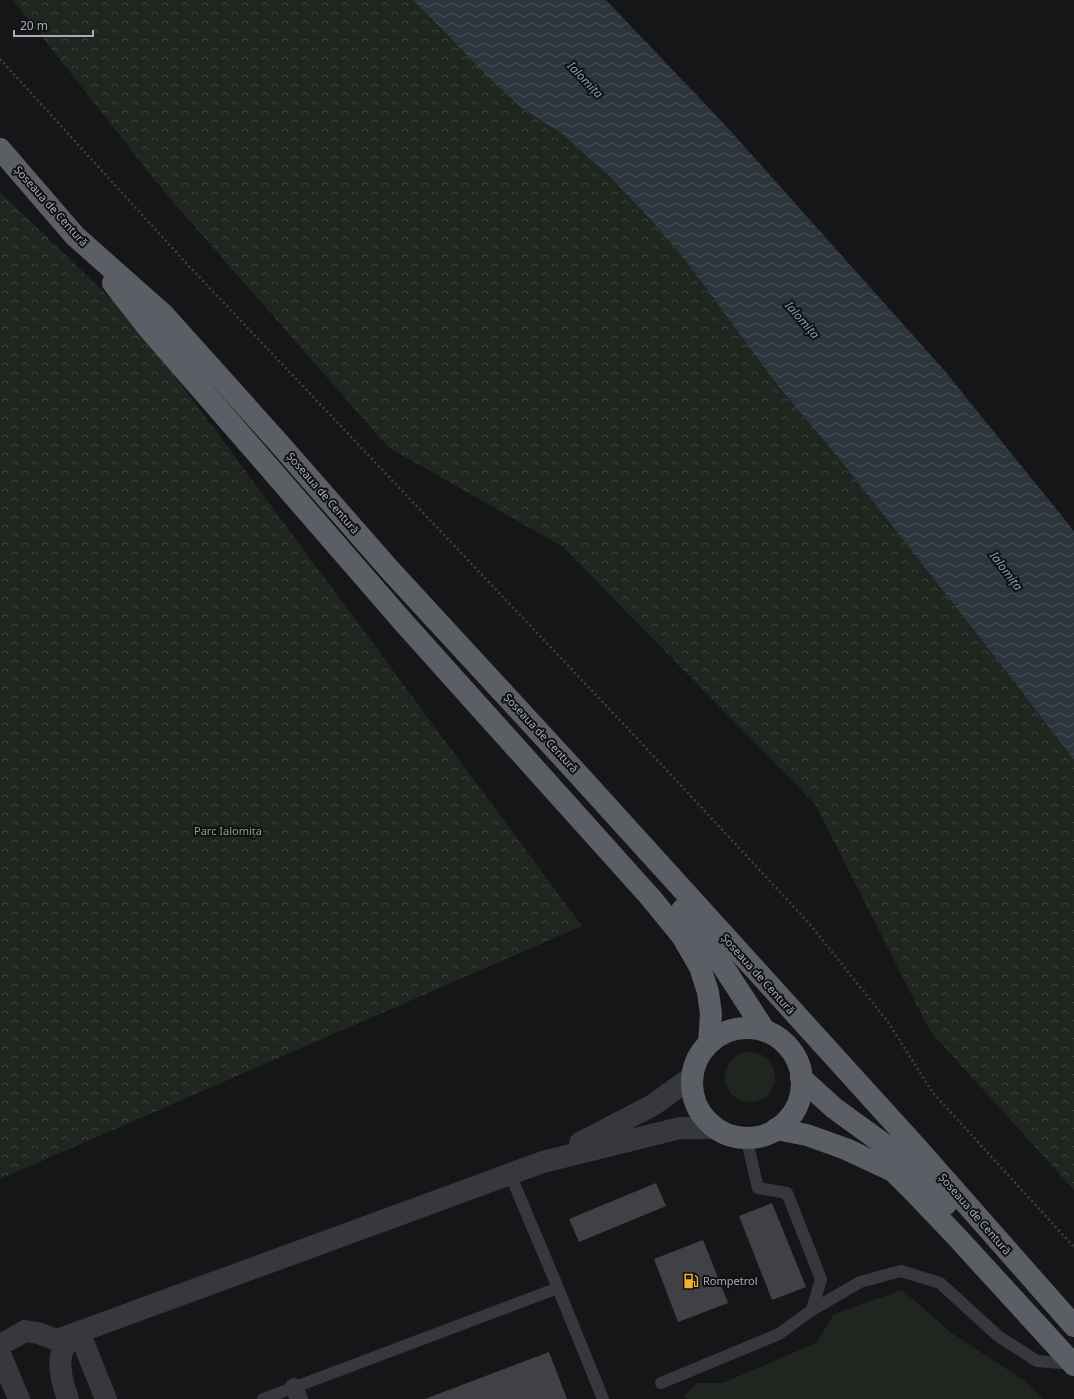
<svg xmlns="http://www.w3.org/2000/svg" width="1074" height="1399" font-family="'Noto Sans',sans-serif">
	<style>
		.green { fill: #1e261f }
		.forest { fill: url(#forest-crowns) }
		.water { fill: url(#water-waves) }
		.building { fill: #404145 }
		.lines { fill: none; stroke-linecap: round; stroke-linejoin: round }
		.path { stroke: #3d3f44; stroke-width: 2.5; stroke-dasharray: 2 3; stroke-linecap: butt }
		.service { stroke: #37383d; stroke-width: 12 }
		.pedestrian { stroke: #37383d; stroke-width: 18 }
		.minor { stroke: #37383d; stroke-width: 22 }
		.trunk { stroke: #5b5e65; stroke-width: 22 }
		.labels { text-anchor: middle; stroke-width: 4; stroke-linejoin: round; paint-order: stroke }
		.street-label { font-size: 11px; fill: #a8adb8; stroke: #111113 }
		.park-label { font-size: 11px; fill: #7fa381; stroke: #111113 }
		.poi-label { font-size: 11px; fill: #a8adb8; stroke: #111113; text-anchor: start }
		.water-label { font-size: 12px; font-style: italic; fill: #7f9bb3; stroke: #111113 }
	</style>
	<defs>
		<pattern id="forest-crowns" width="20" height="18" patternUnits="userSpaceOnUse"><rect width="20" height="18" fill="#1e261f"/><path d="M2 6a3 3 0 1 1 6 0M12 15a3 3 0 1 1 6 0" fill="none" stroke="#3c433d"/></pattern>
		<pattern id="water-waves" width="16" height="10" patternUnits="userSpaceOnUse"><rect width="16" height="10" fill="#2c353c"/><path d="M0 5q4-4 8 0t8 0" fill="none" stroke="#485056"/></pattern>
	</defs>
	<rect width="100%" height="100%" fill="#161618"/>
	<!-- green -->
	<g class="green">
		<circle cx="750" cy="1077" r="25"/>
		<path d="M 902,1290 L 953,1334 L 1025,1381 L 1044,1399 L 686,1399 L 684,1396 L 697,1383 L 723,1383 L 816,1343 L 834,1314 Z"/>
	</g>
	<!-- forest -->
	<g class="forest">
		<path d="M 13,0 L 413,0 L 450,39 L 522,108 L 562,134 L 608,175 L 651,220 L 686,261 L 778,386 L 836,455 L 886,518 L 1013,680 L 1074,760 L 1074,1190 L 930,1031 L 815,804 L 563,547 L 388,447 L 166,194 Z"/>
		<path d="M 0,192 L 136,323 L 582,926 L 0,1179 Z"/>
	</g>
	<!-- water -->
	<path class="water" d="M 413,0 L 606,0 L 726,126 L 944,370 L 1074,531 L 1074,760 L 1013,680 L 886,518 L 836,455 L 778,386 L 686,261 L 651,220 L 608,175 L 562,134 L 522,108 L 487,76 Z"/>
	<!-- building -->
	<g class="building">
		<path d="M 656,1183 L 666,1206 L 579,1242 L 569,1219 Z"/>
		<path d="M 772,1203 L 806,1287 L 772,1300 L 739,1216 Z"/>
		<path d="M 703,1240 L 728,1303 L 678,1322 L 654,1259 Z"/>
		<path d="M 549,1352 L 567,1399 L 425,1399 Z"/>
	</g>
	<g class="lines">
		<!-- path -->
		<path class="path" d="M 0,59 L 186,263 L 632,733 L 808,922 L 888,1022 L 933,1093 L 1074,1247"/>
		<!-- service -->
		<g class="service">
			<path d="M 510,1174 L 558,1288 L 603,1399"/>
			<path d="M 812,1310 L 860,1282 L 901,1271 L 940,1283 L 998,1336 L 1037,1361 L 1072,1364"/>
			<path d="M 661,1383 L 779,1334 L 812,1310 L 821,1279 L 787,1193 L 758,1188 L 746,1137"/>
			<path d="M 263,1399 L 558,1288"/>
		</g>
		<!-- pedestrian -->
		<path class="pedestrian" d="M 294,1387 L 299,1399"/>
		<!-- minor -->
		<g class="minor">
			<path d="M 580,1143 L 653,1105 L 692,1077"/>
			<path d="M 79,1332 L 106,1399"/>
			<path d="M 0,1345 L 25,1331 L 38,1333 L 57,1340 L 79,1332 L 543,1162 L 680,1128 L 716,1128"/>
			<path d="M 0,1354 L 19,1399"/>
			<path d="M 68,1399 C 62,1382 56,1362 65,1345 C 67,1340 75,1336 79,1332"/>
		</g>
		<!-- trunk -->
		<g class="trunk">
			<path d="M 0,149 L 75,236 L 164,315 L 277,441 L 390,570 L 577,773 L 918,1149 L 1074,1326"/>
			<path d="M 113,283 L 149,329 L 405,624 L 651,898 L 682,936 L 700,967 L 708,992 L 711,1014 L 709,1043"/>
			<path d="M 682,910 L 691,919 L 704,937 L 765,1031"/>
			<circle cx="747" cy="1083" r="55"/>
			<path d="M 801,1078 L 834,1108 L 907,1161 L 946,1204"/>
			<path d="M 776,1129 L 807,1135 L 846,1149 L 893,1171 L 914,1192 L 956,1236 L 1074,1365"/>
		</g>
	</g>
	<!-- icons -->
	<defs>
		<g id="fuel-bare" transform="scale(1.2)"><path d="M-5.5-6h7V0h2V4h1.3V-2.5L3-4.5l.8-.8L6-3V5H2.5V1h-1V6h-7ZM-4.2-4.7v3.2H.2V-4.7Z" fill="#f2b134" stroke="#111113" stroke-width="2.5" paint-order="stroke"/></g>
	</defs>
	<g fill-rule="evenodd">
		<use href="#fuel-bare" x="691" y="1281"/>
	</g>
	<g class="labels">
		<!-- street labels -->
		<g class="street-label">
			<text transform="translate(51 206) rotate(48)" y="4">Șoseaua de Centură</text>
			<text transform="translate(323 493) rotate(49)" y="4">Șoseaua de Centură</text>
			<text transform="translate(541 733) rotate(47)" y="4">Șoseaua de Centură</text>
			<text transform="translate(758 974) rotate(48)" y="4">Șoseaua de Centură</text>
			<text transform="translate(975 1214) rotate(49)" y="4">Șoseaua de Centură</text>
		</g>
		<!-- park labels -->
		<g class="park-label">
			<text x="228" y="835">Parc Ialomița</text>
		</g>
		<!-- poi labels -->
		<g class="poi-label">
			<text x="703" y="1285">Rompetrol</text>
		</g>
		<!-- water labels -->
		<g class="water-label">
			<text transform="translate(585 80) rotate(46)" y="4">Ialomița</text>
			<text transform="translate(802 320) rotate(49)" y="4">Ialomița</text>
			<text transform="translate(1006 571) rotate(53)" y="4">Ialomița</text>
		</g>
	</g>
	<!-- scale -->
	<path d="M14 30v6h79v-6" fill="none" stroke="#a8adb8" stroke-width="2"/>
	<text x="20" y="30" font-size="12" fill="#a8adb8" stroke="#111113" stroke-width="3" paint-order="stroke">20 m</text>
</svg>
